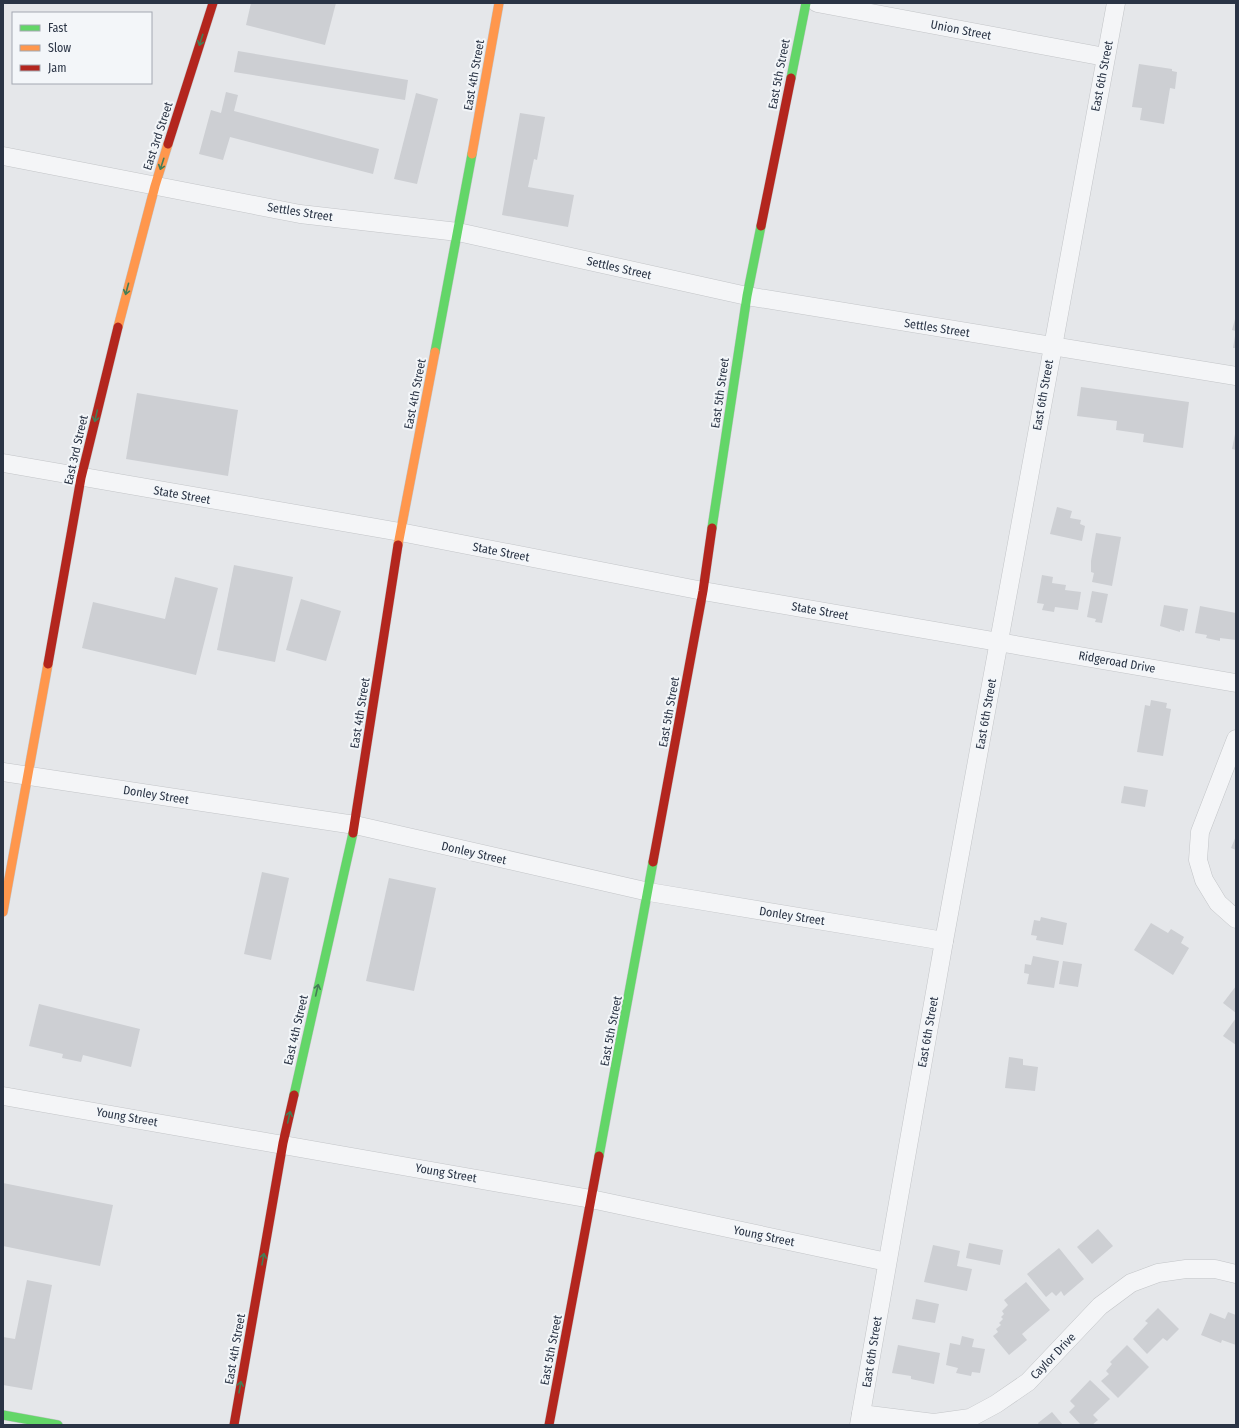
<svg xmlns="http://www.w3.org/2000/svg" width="1239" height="1428" font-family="'Fira Sans Condensed',sans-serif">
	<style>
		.building { fill: #cdcfd3 }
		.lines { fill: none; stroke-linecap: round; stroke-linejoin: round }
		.street-casing { stroke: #c3c5c8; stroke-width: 19 }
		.fast-casing { stroke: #c3c5c8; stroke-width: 10 }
		.slow-casing { stroke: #c3c5c8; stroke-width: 10 }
		.jam-casing { stroke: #c3c5c8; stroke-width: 10 }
		.street { stroke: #f4f5f7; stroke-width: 18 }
		.fast { stroke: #63d668; stroke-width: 9 }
		.slow { stroke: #ff974d; stroke-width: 9 }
		.jam { stroke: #b3261e; stroke-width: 9 }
		.oneway { stroke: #447d55 }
		.labels { text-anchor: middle; stroke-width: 4; stroke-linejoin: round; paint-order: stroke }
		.street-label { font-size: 12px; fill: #2a3445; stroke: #f3f6f9 }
	</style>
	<rect width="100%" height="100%" fill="#e5e7ea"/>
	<!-- building -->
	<g class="building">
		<path d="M 251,3 L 336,3 L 325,45 L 246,25 Z"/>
		<path d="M 238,51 L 408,80 L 405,100 L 234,72 Z"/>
		<path d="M 1139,64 L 1172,69 L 1172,71 L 1177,72 L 1175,89 L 1170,88 L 1164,124 L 1140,120 L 1142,108 L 1132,107 Z"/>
		<path d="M 226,92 L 238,95 L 234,111 L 379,149 L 373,174 L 230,137 L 223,160 L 199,154 L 211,110 L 221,113 Z"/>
		<path d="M 416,93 L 438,99 L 417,184 L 394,179 Z"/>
		<path d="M 520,113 L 545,117 L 537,160 L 534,159 L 528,187 L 574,195 L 568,227 L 502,215 Z"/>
		<path d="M 1235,319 L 1236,320 L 1236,331 L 1232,330 Z"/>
		<path d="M 1235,336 L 1236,336 L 1236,348 L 1233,348 Z"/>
		<path d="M 1081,387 L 1189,402 L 1183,448 L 1143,442 L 1144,434 L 1116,430 L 1117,421 L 1077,416 Z"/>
		<path d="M 137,393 L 238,410 L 228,476 L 126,459 Z"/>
		<path d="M 1235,434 L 1236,434 L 1236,450 L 1232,449 Z"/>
		<path d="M 1057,507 L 1072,511 L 1070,518 L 1081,520 L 1080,524 L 1085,526 L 1082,541 L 1050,534 Z"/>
		<path d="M 1096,533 L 1121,537 L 1112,586 L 1092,582 L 1094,573 L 1091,572 L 1091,561 Z"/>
		<path d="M 234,565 L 293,577 L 275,662 L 217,650 Z"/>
		<path d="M 1042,575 L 1053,577 L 1052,583 L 1066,585 L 1065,590 L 1081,592 L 1078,610 L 1055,607 L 1054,612 L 1042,610 L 1044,604 L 1037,603 Z"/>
		<path d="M 175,577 L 218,588 L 196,675 L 82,648 L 93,602 L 165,619 Z"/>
		<path d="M 1092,591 L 1108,594 L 1102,623 L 1095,622 L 1096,619 L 1087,617 Z"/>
		<path d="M 301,599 L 341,611 L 326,661 L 286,650 Z"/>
		<path d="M 1164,605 L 1188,609 L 1184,631 L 1180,630 L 1180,632 L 1160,626 Z"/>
		<path d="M 1200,606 L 1236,613 L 1236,640 L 1220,638 L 1220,641 L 1206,638 L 1207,635 L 1195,633 Z"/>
		<path d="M 1151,700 L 1167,703 L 1166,708 L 1171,709 L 1163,756 L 1137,752 L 1145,705 L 1150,706 Z"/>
		<path d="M 1124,786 L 1148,790 L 1145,807 L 1121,803 Z"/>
		<path d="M 1236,836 L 1236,850 L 1231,848 Z"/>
		<path d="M 262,872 L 289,878 L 271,960 L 244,954 Z"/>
		<path d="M 389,878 L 436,888 L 414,991 L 366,981 Z"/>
		<path d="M 1041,917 L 1067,923 L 1063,945 L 1036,940 L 1037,936 L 1031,935 L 1034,920 L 1040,921 Z"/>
		<path d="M 1151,923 L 1168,933 L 1171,929 L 1184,937 L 1181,943 L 1189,948 L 1173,975 L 1134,950 Z"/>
		<path d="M 1033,956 L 1059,961 L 1054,988 L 1027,984 L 1029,974 L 1024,973 L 1025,964 L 1031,965 Z"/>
		<path d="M 1063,961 L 1082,964 L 1078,987 L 1059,984 Z"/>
		<path d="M 1236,986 L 1236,1013 L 1223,1003 Z"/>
		<path d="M 39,1004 L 140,1029 L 131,1067 L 83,1055 L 81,1062 L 62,1058 L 63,1054 L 29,1046 Z"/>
		<path d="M 1236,1018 L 1236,1045 L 1223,1036 Z"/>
		<path d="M 1009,1057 L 1023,1059 L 1023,1065 L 1038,1067 L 1035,1091 L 1005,1088 Z"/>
		<path d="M 3,1183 L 113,1205 L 100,1266 L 3,1246 Z"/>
		<path d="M 1098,1229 L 1113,1246 L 1092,1264 L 1077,1247 Z"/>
		<path d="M 969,1243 L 1003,1250 L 1000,1265 L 966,1258 Z"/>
		<path d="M 933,1245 L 960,1251 L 957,1266 L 972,1269 L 967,1291 L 924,1282 Z"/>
		<path d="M 1059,1248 L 1084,1279 L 1064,1296 L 1061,1291 L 1056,1296 L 1052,1292 L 1046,1297 L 1027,1274 Z"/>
		<path d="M 27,1280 L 52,1285 L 32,1390 L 3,1385 L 3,1337 L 15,1339 Z"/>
		<path d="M 1026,1282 L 1050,1310 L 1022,1334 L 1027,1340 L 1009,1355 L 993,1336 L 998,1332 L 996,1329 L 1001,1325 L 999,1323 L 1003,1319 L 1001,1317 L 1004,1314 L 1002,1311 L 1008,1305 L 1004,1300 Z"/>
		<path d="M 916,1299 L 939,1304 L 935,1323 L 912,1319 Z"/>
		<path d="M 1158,1308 L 1179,1329 L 1167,1341 L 1163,1338 L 1147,1354 L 1133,1339 L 1148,1323 L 1145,1321 Z"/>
		<path d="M 1228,1312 L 1236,1315 L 1236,1345 L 1222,1340 L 1221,1343 L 1201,1335 L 1210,1313 L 1225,1319 Z"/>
		<path d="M 962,1336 L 974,1339 L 972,1347 L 985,1349 L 980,1373 L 972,1372 L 971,1376 L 956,1373 L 958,1368 L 946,1365 L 950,1343 L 960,1345 Z"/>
		<path d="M 898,1345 L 940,1353 L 934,1384 L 911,1379 L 911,1376 L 892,1373 Z"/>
		<path d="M 1127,1345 L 1149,1367 L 1118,1398 L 1101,1381 L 1109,1374 L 1106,1371 L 1112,1364 L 1110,1362 Z"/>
		<path d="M 1090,1380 L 1110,1399 L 1093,1415 L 1098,1420 L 1092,1425 L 1081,1425 L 1069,1412 L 1075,1406 L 1070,1401 Z"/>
		<path d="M 1052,1412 L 1063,1425 L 1039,1425 L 1038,1423 Z"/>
	</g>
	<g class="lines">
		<!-- street casing -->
		<g class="street-casing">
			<g id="street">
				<path d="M 817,3 L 1105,57"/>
				<path d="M 3,156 L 300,214 L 458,232 L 747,296 L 1236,376"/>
				<path d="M 3,463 L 400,532 L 703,591 L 1236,683"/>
				<path d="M 1236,739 L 1200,832 L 1198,860 L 1204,880 L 1218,903 L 1236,919"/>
				<path d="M 3,772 L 355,825 L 649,892 L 944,941"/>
				<path d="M 3,1096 L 591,1199 L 887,1262"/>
				<path d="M 861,1414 L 934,1423 L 970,1418 L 996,1404 L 1028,1382 L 1100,1306 L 1131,1283 L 1158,1273 L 1186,1269 L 1215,1269 L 1236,1274"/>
				<path d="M 859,1425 L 944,941 L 1116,3"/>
			</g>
		</g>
		<!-- fast casing -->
		<g class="fast-casing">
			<g id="fast">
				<path d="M 791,78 L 806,3"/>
				<path d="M 435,352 L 472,154"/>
				<path d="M 712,528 L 747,296 L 761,226"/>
				<path d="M 294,1095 L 353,833"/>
				<path d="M 599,1156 L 653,862"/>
				<path d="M 3,1415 L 58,1425"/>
			</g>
		</g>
		<!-- slow casing -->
		<g class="slow-casing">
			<g id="slow">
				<path d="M 472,154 L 499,3"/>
				<path d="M 118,327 L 155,186 L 168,144"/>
				<path d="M 398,545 L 435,352"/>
				<path d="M 3,912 L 48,664"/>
			</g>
		</g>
		<!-- jam casing -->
		<g class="jam-casing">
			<g id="jam">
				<path d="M 168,144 L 213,3"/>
				<path d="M 761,226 L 791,78"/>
				<path d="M 48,664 L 81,478 L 118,327"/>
				<path d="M 353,833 L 398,545"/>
				<path d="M 653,862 L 703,591 L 712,528"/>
				<path d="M 234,1425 L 283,1143 L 294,1095"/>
				<path d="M 549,1425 L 599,1156"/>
			</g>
		</g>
		<!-- street -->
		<use href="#street" class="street"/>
		<!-- fast -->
		<use href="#fast" class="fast"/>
		<!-- slow -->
		<use href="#slow" class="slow"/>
		<!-- jam -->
		<use href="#jam" class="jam"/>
	</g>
	<!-- one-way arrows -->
	<defs><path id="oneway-shaft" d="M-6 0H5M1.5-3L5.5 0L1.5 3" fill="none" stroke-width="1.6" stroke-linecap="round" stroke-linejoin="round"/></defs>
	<g class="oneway">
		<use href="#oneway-shaft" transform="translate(201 40) rotate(108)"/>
		<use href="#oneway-shaft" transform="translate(162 164) rotate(108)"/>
		<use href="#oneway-shaft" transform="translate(127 289) rotate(105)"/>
		<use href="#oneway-shaft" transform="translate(96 416) rotate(103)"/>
		<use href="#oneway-shaft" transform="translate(317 990) rotate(-77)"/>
		<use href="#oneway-shaft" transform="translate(289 1117) rotate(-77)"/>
		<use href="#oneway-shaft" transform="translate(263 1259) rotate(-80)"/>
		<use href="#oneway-shaft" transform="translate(240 1387) rotate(-80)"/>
	</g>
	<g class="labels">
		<!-- street labels -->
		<g class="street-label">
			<text transform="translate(961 30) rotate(11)" y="4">Union Street</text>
			<text transform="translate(779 74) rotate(-79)" y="4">East 5th Street</text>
			<text transform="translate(474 75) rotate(-80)" y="4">East 4th Street</text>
			<text transform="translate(1102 76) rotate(-79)" y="4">East 6th Street</text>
			<text transform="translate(158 136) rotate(-72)" y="4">East 3rd Street</text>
			<text transform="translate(300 212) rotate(9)" y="4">Settles Street</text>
			<text transform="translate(619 268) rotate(13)" y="4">Settles Street</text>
			<text transform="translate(937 328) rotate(9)" y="4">Settles Street</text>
			<text transform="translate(720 393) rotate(-82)" y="4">East 5th Street</text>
			<text transform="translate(415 394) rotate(-79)" y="4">East 4th Street</text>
			<text transform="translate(1043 395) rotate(-80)" y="4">East 6th Street</text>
			<text transform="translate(76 450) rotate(-77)" y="4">East 3rd Street</text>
			<text transform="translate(182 495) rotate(10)" y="4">State Street</text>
			<text transform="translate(501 552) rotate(11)" y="4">State Street</text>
			<text transform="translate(820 611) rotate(10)" y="4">State Street</text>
			<text transform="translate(1117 662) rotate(10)" y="4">Ridgeroad Drive</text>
			<text transform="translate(669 712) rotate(-80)" y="4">East 5th Street</text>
			<text transform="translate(360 713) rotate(-81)" y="4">East 4th Street</text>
			<text transform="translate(986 714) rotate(-80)" y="4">East 6th Street</text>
			<text transform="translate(156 795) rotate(9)" y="4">Donley Street</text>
			<text transform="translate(474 853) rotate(13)" y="4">Donley Street</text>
			<text transform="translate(792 916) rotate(9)" y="4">Donley Street</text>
			<text transform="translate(296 1030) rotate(-77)" y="4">East 4th Street</text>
			<text transform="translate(611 1031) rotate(-79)" y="4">East 5th Street</text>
			<text transform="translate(928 1032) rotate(-80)" y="4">East 6th Street</text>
			<text transform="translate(127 1117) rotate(10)" y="4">Young Street</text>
			<text transform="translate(446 1173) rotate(10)" y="4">Young Street</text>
			<text transform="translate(764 1236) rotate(12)" y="4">Young Street</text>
			<text transform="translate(235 1349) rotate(-80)" y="4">East 4th Street</text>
			<text transform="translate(551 1350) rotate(-79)" y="4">East 5th Street</text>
			<text transform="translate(872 1352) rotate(-81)" y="4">East 6th Street</text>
			<text transform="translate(1053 1356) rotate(-46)" y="4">Caylor Drive</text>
		</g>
	</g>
	<!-- border -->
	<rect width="1239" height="1428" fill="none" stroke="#2a3445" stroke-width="8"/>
	<!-- legend -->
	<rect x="12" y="12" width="140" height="72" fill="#f3f6f9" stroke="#a3a8b1"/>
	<rect x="20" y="25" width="20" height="6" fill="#63d668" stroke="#a3a8b1"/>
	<text x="48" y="32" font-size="12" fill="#2a3445">Fast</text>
	<rect x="20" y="45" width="20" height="6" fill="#ff974d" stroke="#a3a8b1"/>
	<text x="48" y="52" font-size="12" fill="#2a3445">Slow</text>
	<rect x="20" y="65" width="20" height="6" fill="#b3261e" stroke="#a3a8b1"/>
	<text x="48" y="72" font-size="12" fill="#2a3445">Jam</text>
</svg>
